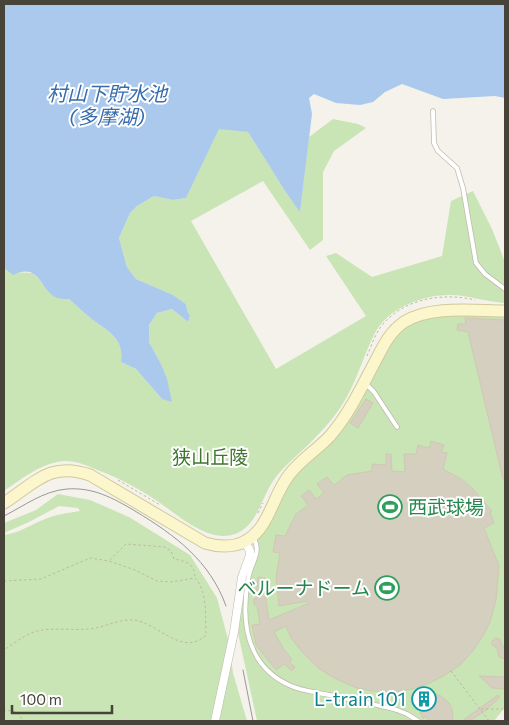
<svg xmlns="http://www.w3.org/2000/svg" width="509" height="725" font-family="Commissioner,'Noto Sans JP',sans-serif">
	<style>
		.green { fill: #c9e5b5 }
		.water { fill: #aac9ec }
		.building { fill: #d5cfc0; stroke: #cfc8b3 }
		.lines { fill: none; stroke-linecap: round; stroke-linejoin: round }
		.lane-casing { stroke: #bfbbad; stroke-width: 5.5 }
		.street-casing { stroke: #bfbbad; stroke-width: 9 }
		.secondary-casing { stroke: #d1c99c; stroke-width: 13 }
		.path { stroke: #c0b89f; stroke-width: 1; stroke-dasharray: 2.5 2.5; stroke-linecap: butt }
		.lane { stroke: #fff; stroke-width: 4 }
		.street { stroke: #fff; stroke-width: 8 }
		.secondary { stroke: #fbf6cc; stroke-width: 11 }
		.tram { stroke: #989898; stroke-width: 1 }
		.labels { text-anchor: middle; stroke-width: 4; stroke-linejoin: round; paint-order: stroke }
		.park-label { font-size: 19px; fill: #40762e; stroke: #fff }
		.leisure-label { font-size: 19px; fill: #27864d; stroke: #fff; text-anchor: start }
		.culture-label { font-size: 19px; fill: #0d838f; stroke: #fff; text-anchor: end }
		.water-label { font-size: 20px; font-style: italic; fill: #376cad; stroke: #fff }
	</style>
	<rect width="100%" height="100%" fill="#f4f2ea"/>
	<!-- green -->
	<g class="green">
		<path d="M 333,119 L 358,124 L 366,128 L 334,151 L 323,172 L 323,240 L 310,250 L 263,181 L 191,221 L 276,369 L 366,316 L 326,256 L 336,253 L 372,277 L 442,256 L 451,201 L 473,191 L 492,229 L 505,262 L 505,303 C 486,302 468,295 449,295 C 423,295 388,308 375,333 C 362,358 356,385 340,408 C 330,423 317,436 305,448 C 294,458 282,468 273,481 C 261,499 257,526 235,534 C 207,544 175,512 154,499 C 136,487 117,477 97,470 C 84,464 71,459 57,462 C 37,466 20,480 4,491 L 4,268 L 10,272 L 33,273 C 46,285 49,298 69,299 C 77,306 84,313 93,320 C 109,332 124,338 121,362 L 136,369 L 162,399 L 161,364 L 149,342 L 149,325 L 157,313 L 172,309 L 188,322 L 190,316 L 187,310 L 186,304 L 173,295 L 136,279 L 127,267 L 119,238 L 130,213 L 137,206 L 154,196 L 173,200 L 186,198 L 219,128 L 248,132 L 285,191 L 300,211 L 309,137 Z"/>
		<path d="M 441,315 L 505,315 L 505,707 L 494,721 L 257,721 L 238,633 L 240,598 L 253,551 L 282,490 L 303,466 L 326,444 L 388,345 L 402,328 L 420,318 Z"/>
		<path d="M 58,494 L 90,500 L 129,517 L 190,555 L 217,598 L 229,643 L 233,673 L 247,721 L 4,721 L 4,535 C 19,533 30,525 45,519 C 57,514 68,513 80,511 L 78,508 L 59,506 L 29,522 L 4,533 L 4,523 L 36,510 Z"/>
	</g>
	<!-- water -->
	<path class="water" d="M 4,4 L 505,4 L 505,98 L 495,96 L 443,99 L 402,84 L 385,92 L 373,102 L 360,105 L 336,103 L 314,94 L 309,98 L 312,114 L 300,212 L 285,191 L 248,132 L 219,129 L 186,198 L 173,200 L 154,196 L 137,206 L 130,213 L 119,238 L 127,267 L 136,279 L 173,295 L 186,304 L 187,310 L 190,316 L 188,322 L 172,309 L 157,313 L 149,325 L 149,342 L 161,364 L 167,379 L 172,402 L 162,399 L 136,369 L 121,362 C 124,338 109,332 93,320 C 84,313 77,306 69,299 C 65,299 61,299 57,298 C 39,290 41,262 13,275 L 4,268 Z"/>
	<!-- building -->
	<g class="building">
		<path d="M 465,318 L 505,320 L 505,479 L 503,479 L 468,332 L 457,330 L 458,324 L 466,324 Z"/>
		<path d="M 366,399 L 373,403 L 358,428 L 350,423 Z"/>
		<path d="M 431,441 L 444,445 L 441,452 L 447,453 L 443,469 L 463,480 L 473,489 L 492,511 L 490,512 L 494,523 L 484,528 L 499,566 L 496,600 L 490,622 L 483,636 L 472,652 L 460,665 L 445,675 L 430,683 L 412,689 L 392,692 L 372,691 L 359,688 L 359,689 L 334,678 L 318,668 L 303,653 L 291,638 L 286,626 L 274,632 L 283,648 L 292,660 L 289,662 L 295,667 L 292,671 L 284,664 L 276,670 L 256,645 L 252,625 L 260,624 L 257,605 L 254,605 L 254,599 L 256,599 L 258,577 L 265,578 L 263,594 L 265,594 L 269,620 L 309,603 L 308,601 L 279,606 L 276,578 L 280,553 L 273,552 L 276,535 L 285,536 L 296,514 L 308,505 L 301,496 L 309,490 L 316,499 L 324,493 L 317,484 L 327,477 L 334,485 L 347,475 L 372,471 L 372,464 L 386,465 L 386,454 L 391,454 L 392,471 L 405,472 L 404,454 L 416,454 L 418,445 L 429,448 Z"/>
		<path d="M 495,638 L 500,639 L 502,646 L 505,647 L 505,659 L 499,657 L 497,648 L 492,645 L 492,641 Z"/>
		<path d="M 479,676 L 505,677 L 505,689 L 492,688 Z"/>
		<path d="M 433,693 L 441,696 L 449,703 L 452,709 L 453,721 L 429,721 L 425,716 L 423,719 L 420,712 L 432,703 L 428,702 Z"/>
		<path d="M 498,695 L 500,697 L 485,711 L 469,721 L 462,721 Z"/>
	</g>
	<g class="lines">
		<!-- lane casing -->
		<g class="lane-casing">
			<g id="lane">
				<path d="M 433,111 L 434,143 L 438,151 L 457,168 L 463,188 L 476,263 L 485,274 L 505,289"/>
				<path d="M 366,384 L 374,392 L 397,427"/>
				<path d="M 253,537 C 263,553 250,563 248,580 C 241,621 246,665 289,685 C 301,691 316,692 329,695 C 352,700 374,704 397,710 L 407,714 L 418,721"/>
			</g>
		</g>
		<!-- street casing -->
		<g class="street-casing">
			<path id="street" d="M 215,721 L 234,632 L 242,577 L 250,555 L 250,551 L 245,542"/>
		</g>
		<!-- secondary casing -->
		<g class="secondary-casing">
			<path id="secondary" d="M 4,503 C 35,483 50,461 90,475 L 205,543 C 215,546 225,547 235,545 C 269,537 270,499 289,475 C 300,460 317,450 330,436 C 350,413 363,384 377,358 C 384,344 391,331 404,322 C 431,305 475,311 505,311"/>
		</g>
		<!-- path -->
		<g class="path">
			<path d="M 367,356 C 371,347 374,337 380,328 C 401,299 442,292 475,300"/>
			<path d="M 118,480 L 160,505"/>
			<path d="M 258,513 L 263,503"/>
			<path d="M 110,560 L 126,544 L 165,547 L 171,551 L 174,559 C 186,561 195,564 195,578"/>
			<path d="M 4,581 L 41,579 L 90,558 L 109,561 L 135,570 L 157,581 L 171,582 L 195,578 C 208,591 205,618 206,635 C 182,658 158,622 133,620 C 120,619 107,626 95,628 C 76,632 51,626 34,632 C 23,636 13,644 4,650"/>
			<path d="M 451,671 L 489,721"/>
			<path d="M 481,709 L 505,709"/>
			<path d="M 4,713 L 5,711 C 15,710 18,711 23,721"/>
		</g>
		<!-- lane -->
		<use href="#lane" class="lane"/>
		<!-- street -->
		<use href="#street" class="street"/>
		<!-- secondary -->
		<use href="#secondary" class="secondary"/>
		<!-- tram -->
		<g class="tram">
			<path d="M 4,516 C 24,506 43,491 67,489 C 93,487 113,498 135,511 C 175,535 210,561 226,606"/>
			<path d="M 243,670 L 253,721"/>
		</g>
	</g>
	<!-- icons -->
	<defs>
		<g id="stadium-ring" transform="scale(1.25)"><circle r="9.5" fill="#fff" stroke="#2e9e5b" stroke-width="1.5"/><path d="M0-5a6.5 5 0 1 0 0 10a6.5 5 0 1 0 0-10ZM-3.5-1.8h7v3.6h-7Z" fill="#2e9e5b"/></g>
		<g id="building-ring" transform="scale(1.25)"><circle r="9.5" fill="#fff" stroke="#0f9aa8" stroke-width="1.5"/><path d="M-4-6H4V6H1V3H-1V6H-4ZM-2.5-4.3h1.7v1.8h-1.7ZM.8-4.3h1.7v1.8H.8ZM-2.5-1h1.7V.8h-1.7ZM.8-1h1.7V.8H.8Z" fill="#0f9aa8"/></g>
	</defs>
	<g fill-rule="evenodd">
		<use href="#stadium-ring" x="390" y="507"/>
		<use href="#stadium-ring" x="387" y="588"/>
		<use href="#building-ring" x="424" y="699"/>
	</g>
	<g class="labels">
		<!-- park labels -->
		<g class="park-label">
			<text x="210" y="464">狭山丘陵</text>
		</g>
		<!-- leisure labels -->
		<g class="leisure-label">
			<text x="408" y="514">西武球場</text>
			<text x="370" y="595" text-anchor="end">ベルーナドーム</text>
		</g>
		<!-- culture labels -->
		<g class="culture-label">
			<text x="406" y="706">L-train 101</text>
		</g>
		<!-- water labels -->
		<g class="water-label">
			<text x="107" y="101">村山下貯水池<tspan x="107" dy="23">(多摩湖)</tspan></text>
		</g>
	</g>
	<!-- border -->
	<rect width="509" height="725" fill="none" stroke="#474338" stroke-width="10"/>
	<!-- scale -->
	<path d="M12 705v8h100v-8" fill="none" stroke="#474338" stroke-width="2.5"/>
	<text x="20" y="705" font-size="15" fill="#474338" stroke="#ffffff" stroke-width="4" paint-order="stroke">100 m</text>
</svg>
